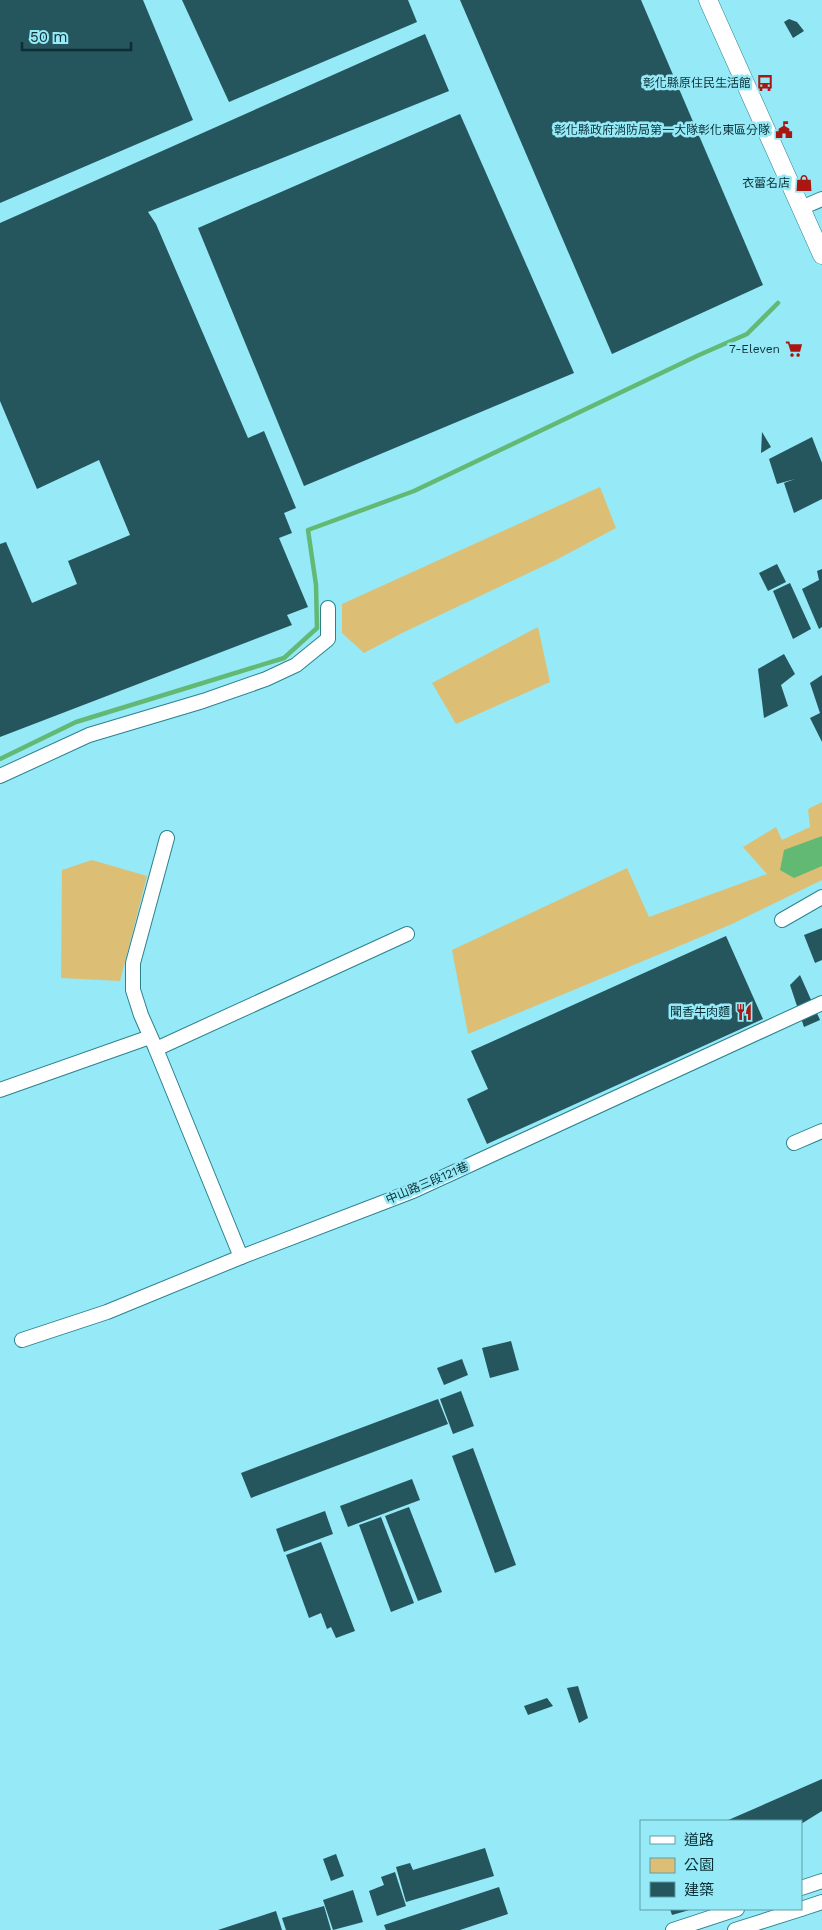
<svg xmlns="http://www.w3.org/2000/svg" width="822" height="1930" font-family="'Work Sans','Noto Sans TC',sans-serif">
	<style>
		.green { fill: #dcbf75 }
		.water { fill: #61b973 }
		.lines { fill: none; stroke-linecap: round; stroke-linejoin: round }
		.stream { stroke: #61b973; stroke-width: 4.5 }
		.building { fill: #25555d }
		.minor-casing { stroke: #2c828f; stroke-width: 16 }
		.major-casing { stroke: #2c828f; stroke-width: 19 }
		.minor { stroke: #fff; stroke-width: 14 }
		.major { stroke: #fff; stroke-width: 18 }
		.labels { text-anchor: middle; stroke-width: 5; stroke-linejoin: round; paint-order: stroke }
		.poi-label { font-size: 12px; fill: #0b2f35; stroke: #96e9f6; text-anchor: end }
		.street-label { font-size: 12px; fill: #0b2f35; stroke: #96e9f6 }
	</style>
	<rect width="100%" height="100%" fill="#96e9f6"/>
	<!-- green -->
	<g class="green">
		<path d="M 600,487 L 616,528 L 554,561 L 402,633 L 364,653 L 342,633 L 342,604 Z"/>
		<path d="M 538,627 L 550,682 L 456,724 L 432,683 Z"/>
		<path d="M 822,802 L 822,880 L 732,924 L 468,1034 L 452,950 L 627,868 L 649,917 L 767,874 L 743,847 L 776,827 L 782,840 L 810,827 L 808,809 Z"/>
		<path d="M 92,860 L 147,876 L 120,981 L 61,978 L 62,870 Z"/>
	</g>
	<!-- water -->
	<path class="water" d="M 822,836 L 822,866 L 794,878 L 780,870 L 784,850 Z"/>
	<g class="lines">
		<!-- stream -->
		<path class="stream" d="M 0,759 L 76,722 L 284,658 L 317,628 L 316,585 L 308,530 L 414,491 L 699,355 L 747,334 L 778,303"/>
	</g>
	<!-- building -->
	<g class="building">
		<path d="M 0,0 L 143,0 L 193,120 L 0,203 Z"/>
		<path d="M 182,0 L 408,0 L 417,22 L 229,102 Z"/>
		<path d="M 460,0 L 641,0 L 763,285 L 612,354 Z"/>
		<path d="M 789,19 L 797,22 L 804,31 L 793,38 L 784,22 Z"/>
		<path d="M 425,34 L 449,91 L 148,212 L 156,224 L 248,438 L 264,431 L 296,508 L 284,513 L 292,533 L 279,538 L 308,607 L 287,615 L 292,625 L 0,737 L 0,544 L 6,542 L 32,603 L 77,584 L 68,561 L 130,535 L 99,460 L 37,489 L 0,401 L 0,223 Z"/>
		<path d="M 460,114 L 574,373 L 304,486 L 198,228 Z"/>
		<path d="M 762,432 L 771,447 L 761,453 Z"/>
		<path d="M 812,437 L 822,463 L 822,499 L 794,513 L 784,483 L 795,479 L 777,484 L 769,459 Z"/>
		<path d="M 777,564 L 786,582 L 768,591 L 759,573 Z"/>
		<path d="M 822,569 L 822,627 L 819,629 L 802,589 L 819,580 L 817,571 Z"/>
		<path d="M 790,583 L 811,629 L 793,639 L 773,591 Z"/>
		<path d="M 784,654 L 795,674 L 781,685 L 788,706 L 764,718 L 758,669 Z"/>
		<path d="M 822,675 L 822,742 L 810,718 L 820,713 L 810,683 Z"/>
		<path d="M 822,928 L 822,960 L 815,963 L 804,935 Z"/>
		<path d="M 726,936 L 763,1019 L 487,1144 L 467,1099 L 488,1089 L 471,1051 Z"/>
		<path d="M 800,975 L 820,1020 L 804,1027 L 790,985 Z"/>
		<path d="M 511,1341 L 519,1370 L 490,1378 L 482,1348 Z"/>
		<path d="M 462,1359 L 468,1375 L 444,1385 L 437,1368 Z"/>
		<path d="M 461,1391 L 474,1426 L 453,1434 L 440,1399 Z"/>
		<path d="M 438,1399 L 448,1424 L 251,1498 L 241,1473 Z"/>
		<path d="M 473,1448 L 516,1565 L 495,1573 L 452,1456 Z"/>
		<path d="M 412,1479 L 420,1500 L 348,1527 L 340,1506 Z"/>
		<path d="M 409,1507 L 442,1592 L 418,1601 L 385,1516 Z"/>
		<path d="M 325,1511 L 333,1534 L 284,1552 L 276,1529 Z"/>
		<path d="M 381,1517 L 414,1603 L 391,1612 L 359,1525 Z"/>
		<path d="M 321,1542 L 355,1631 L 336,1638 L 331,1627 L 327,1629 L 321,1613 L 309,1618 L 286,1555 Z"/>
		<path d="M 578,1686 L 588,1718 L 579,1723 L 567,1688 Z"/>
		<path d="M 547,1698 L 553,1706 L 528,1715 L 524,1706 Z"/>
		<path d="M 822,1779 L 822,1811 L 801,1824 L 801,1821 L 726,1821 Z"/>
		<path d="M 485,1848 L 494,1876 L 406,1902 L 396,1867 L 410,1863 L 413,1870 Z"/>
		<path d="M 336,1854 L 344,1876 L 331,1881 L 323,1859 Z"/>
		<path d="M 395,1872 L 406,1906 L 377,1916 L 369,1891 L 384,1885 L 381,1877 Z"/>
		<path d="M 499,1887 L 508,1914 L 460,1930 L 386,1930 L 384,1925 Z"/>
		<path d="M 353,1890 L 363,1922 L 333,1930 L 323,1900 Z"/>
		<path d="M 324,1906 L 331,1930 L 286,1930 L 282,1918 Z"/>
		<path d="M 670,1909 L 693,1909 L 672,1915 Z"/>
		<path d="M 276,1911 L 282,1930 L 218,1930 Z"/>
	</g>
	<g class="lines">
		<!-- minor casing -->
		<g class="minor-casing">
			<g id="minor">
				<path d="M 801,208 L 822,199"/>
				<path d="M 0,776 L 89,735 L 203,701 L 266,679 L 296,665 L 328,639 L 328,608"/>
				<path d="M 167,838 L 133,963 L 133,990 L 141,1015 L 156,1049 L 241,1257"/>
				<path d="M 782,920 L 822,897"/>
				<path d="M 156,1049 L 407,934"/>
				<path d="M 0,1090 L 150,1037"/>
				<path d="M 794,1143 L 822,1131"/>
				<path d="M 22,1340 L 107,1312 L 241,1257 L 413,1191 L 822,1003"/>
				<path d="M 801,1888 L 822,1881"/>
				<path d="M 801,1909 L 822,1902"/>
				<path d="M 673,1930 L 737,1909"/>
				<path d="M 735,1930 L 801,1909"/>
			</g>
		</g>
		<!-- major casing -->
		<g class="major-casing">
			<path id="major" d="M 708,0 L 822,255"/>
		</g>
		<!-- minor -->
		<use href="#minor" class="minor"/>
		<!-- major -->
		<use href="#major" class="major"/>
	</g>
	<!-- icons -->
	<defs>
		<g id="bus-bare" transform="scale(1.35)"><path d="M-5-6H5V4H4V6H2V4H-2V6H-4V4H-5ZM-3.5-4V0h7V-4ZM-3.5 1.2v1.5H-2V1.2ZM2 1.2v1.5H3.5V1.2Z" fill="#aa1712" stroke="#96e9f6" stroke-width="2.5" paint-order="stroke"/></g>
		<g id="civic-bare" transform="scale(1.35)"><path d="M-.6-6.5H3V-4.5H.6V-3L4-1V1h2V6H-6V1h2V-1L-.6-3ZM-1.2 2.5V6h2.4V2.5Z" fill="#aa1712" stroke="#96e9f6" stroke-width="2.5" paint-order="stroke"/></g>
		<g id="shop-bare" transform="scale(1.35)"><path d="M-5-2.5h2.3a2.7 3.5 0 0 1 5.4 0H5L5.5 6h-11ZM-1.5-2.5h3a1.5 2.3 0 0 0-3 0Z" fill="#aa1712" stroke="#96e9f6" stroke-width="2.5" paint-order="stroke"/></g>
		<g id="supermarket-bare" transform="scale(1.35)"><path d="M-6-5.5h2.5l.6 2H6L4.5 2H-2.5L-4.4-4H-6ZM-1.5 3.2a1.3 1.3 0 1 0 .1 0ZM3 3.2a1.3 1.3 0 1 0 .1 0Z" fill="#aa1712" stroke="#96e9f6" stroke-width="2.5" paint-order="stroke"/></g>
		<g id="restaurant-bare" transform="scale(1.35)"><path d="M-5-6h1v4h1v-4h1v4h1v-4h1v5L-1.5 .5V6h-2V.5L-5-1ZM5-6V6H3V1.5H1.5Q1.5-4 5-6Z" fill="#aa1712" stroke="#96e9f6" stroke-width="2.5" paint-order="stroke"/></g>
	</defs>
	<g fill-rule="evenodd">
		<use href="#bus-bare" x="765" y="83"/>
		<use href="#civic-bare" x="784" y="130"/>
		<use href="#shop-bare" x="804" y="183"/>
		<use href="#supermarket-bare" x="794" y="349"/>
		<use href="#restaurant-bare" x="744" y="1012"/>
	</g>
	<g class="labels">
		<!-- poi labels -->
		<g class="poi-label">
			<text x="751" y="87">彰化縣原住民生活館</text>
			<text x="770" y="134">彰化縣政府消防局第一大隊彰化東區分隊</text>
			<text x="790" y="187">衣蕾名店</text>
			<text x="780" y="353">7-Eleven</text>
			<text x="730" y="1016">聞香牛肉麵</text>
		</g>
		<!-- street labels -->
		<g class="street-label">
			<text transform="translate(427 1183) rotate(-23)" y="4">中山路三段121巷</text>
		</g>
	</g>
	<!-- legend -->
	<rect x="640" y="1820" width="162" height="90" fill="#96e9f6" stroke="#5e9fa9"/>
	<rect x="650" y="1836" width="25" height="8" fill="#ffffff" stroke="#5e9fa9"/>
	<text x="684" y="1845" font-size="15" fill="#0b2f35">道路</text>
	<rect x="650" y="1858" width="25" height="15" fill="#dcbf75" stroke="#5e9fa9"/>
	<text x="684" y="1870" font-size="15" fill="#0b2f35">公園</text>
	<rect x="650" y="1882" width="25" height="15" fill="#25555d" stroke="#5e9fa9"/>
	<text x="684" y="1895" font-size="15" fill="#0b2f35">建築</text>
	<!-- scale -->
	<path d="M22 42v8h109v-8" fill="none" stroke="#0b2f35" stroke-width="2.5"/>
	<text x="30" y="42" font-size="15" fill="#0b2f35" stroke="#96e9f6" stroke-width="4" paint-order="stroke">50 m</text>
</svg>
